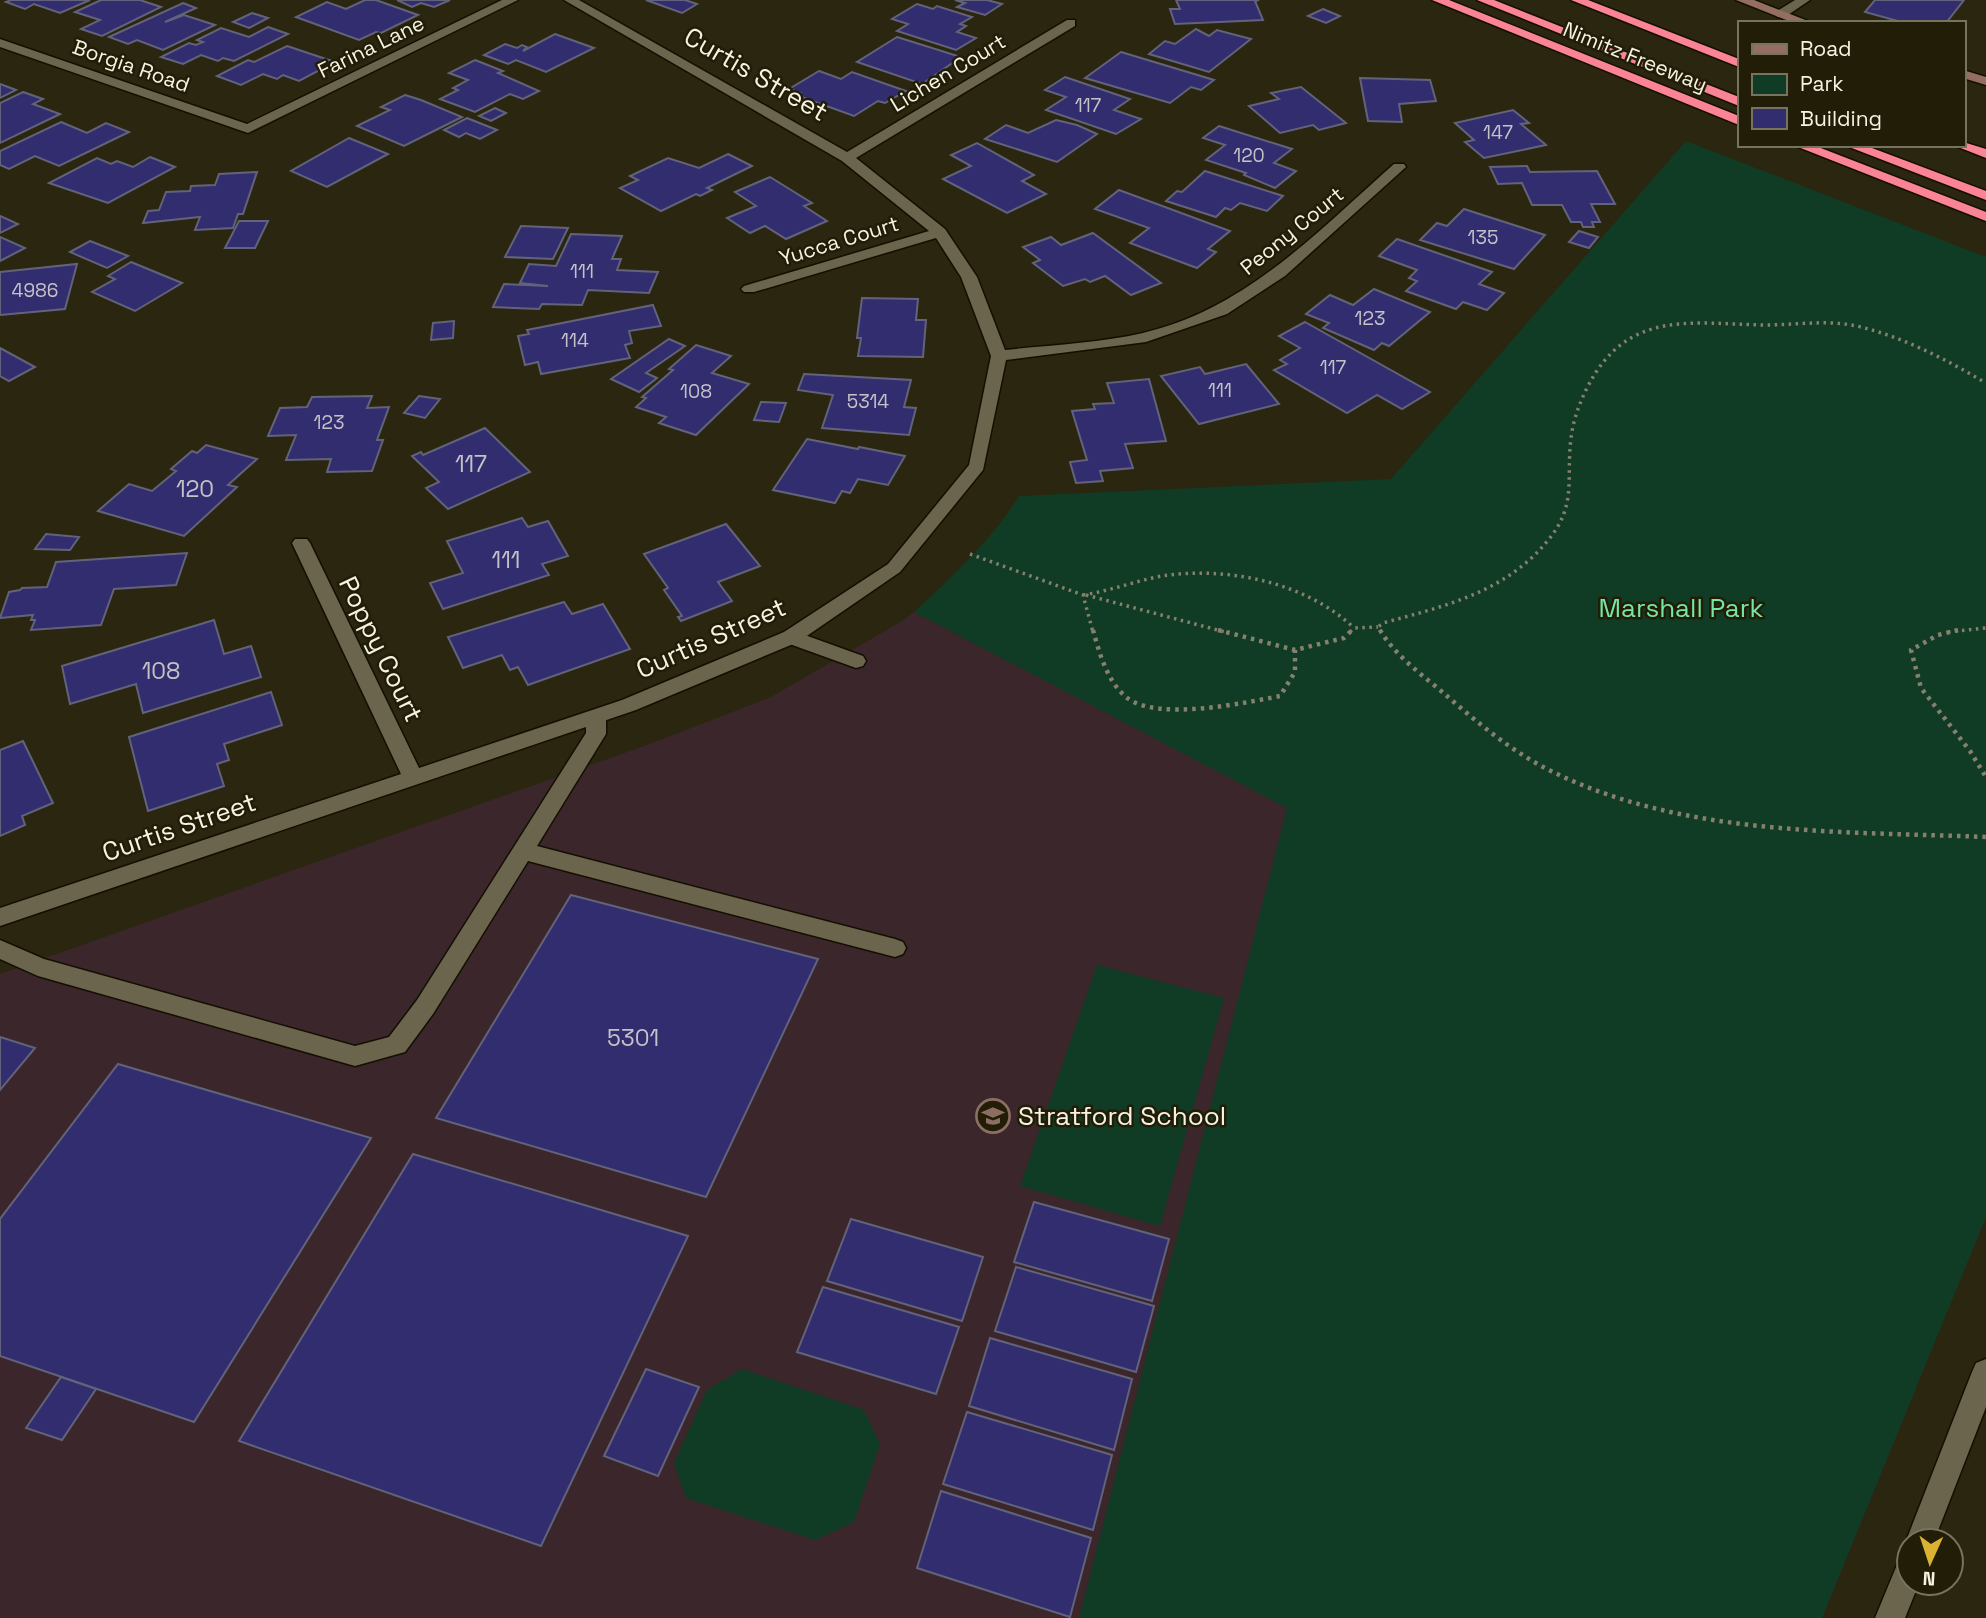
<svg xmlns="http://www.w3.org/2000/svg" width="1986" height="1618" font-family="'Space Grotesk',sans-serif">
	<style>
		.education { fill: #3b272b }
		.green { fill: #103b24 }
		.building { fill: #312d6e; stroke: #62637b; stroke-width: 2 }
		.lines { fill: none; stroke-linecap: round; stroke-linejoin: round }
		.lane-casing { stroke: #140f00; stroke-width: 3 }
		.street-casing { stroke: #140f00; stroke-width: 3 }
		.secondary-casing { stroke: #140f00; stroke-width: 3 }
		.highway-casing { stroke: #140f00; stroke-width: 3 }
		.path-far1 { stroke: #85816e; stroke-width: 3.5; stroke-dasharray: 2.5 4.5; stroke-linecap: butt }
		.path { stroke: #85816e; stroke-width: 4.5; stroke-dasharray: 3.5 5; stroke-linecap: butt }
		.lane { fill: #6a654c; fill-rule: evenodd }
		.street { fill: #6a654c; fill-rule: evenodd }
		.secondary { fill: #956e62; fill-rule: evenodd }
		.highway { fill: #fa8495; fill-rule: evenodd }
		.labels { text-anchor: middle; stroke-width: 5; stroke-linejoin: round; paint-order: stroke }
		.far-number-label { font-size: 19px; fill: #c5c2c7 }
		.far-street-label { font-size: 21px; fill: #f6f3e5; stroke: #211d06 }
		.number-label { font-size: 23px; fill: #c5c2c7 }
		.street-label { font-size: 26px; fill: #f6f3e5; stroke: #211d06 }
		.park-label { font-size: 26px; fill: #74e6a5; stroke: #211d06 }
		.poi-label { font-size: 26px; fill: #f6f3e5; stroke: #211d06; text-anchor: start }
	</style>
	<rect width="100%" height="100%" fill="#2b260f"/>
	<!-- education -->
	<path class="education" d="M 914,612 L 1288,807 L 1986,1217 L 1822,1618 L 0,1618 L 0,974 L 647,745 L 771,697 L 904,620 Z"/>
	<!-- green -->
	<g class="green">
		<path d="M 1686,141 L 1986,257 L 1986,1217 L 1822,1618 L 1079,1618 L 1287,808 L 914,612 C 953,576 990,542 1019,496 L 1391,479 Z"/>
		<path d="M 1097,965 L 1224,998 L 1160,1226 L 1020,1186 Z"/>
		<path d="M 742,1369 L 864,1410 L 880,1444 L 854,1522 L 815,1540 L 686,1498 L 674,1463 L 707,1390 Z"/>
	</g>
	<!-- building -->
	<g class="building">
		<path d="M 11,0 L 90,0 L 60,13 L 34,4 L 25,9 L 6,2 Z"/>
		<path d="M 101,0 L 140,0 L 161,7 L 102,36 L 81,29 L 100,20 L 75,12 Z"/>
		<path d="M 365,0 L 376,0 L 418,15 L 381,33 L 376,32 L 359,40 L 296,17 L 327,2 L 346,9 Z"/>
		<path d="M 397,0 L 450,0 L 434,7 L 421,3 L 412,7 Z"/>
		<path d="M 646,0 L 685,0 L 697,4 L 682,13 Z"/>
		<path d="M 955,0 L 987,0 L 1002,4 L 985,15 L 957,7 L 965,3 Z"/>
		<path d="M 1176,0 L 1259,0 L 1255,1 L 1263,20 L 1175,24 L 1170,9 L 1180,9 Z"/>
		<path d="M 1875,0 L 1964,0 L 1946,23 L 1905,23 L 1865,12 Z"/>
		<path d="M 183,3 L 196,8 L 165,22 L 184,15 L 215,25 L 163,50 L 137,40 L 128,44 L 109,37 Z"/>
		<path d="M 917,4 L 933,9 L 937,6 L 972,17 L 960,24 L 966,26 L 957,32 L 976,38 L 956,50 L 897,31 L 908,24 L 892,19 Z"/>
		<path d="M 1323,9 L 1340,16 L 1326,23 L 1308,16 Z"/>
		<path d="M 252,13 L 268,18 L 249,28 L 233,22 Z"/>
		<path d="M 268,27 L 288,34 L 234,61 L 223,58 L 218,61 L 201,55 L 183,64 L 161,57 L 189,43 L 196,45 L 203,42 L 197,40 L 221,28 L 249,37 Z"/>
		<path d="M 1196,29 L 1209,36 L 1217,30 L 1251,39 L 1209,72 L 1149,54 L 1165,41 L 1175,44 Z"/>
		<path d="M 555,34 L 594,48 L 546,72 L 516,60 L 508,64 L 484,55 L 505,44 L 517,48 L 522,45 L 527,47 L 523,51 Z"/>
		<path d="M 897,37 L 961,57 L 922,84 L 857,62 Z"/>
		<path d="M 287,46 L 335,62 L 299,81 L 283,75 L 277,79 L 263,74 L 241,85 L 217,76 L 248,60 L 254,62 Z"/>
		<path d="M 1121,52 L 1214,80 L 1201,90 L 1191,87 L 1170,103 L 1085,78 Z"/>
		<path d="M 475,60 L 503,71 L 498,73 L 539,91 L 523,99 L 510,94 L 475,112 L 440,99 L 458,90 L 453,88 L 468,80 L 449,73 Z"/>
		<path d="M 819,71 L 841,79 L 852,72 L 906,91 L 885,103 L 878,101 L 854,116 L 796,95 L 800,93 L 789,89 Z"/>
		<path d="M 1065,77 L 1130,99 L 1114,110 L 1141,119 L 1116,134 L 1046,110 L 1066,97 L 1045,90 Z"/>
		<path d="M 1360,78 L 1430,80 L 1436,101 L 1399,104 L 1402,122 L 1368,121 Z"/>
		<path d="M 0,84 L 16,90 L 0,98 Z"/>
		<path d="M 1301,87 L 1346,123 L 1319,130 L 1313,125 L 1280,133 L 1249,106 L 1279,99 L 1271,93 Z"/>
		<path d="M 23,92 L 43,99 L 33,104 L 60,114 L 0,143 L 0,103 Z"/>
		<path d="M 405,95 L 421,100 L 462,117 L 404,146 L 357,126 L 390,110 L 381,107 Z"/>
		<path d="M 495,108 L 506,113 L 491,121 L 479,116 Z"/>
		<path d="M 1513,110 L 1529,123 L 1521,124 L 1546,145 L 1484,158 L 1465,142 L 1474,140 L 1455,123 Z"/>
		<path d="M 467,118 L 497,130 L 480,139 L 466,133 L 459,137 L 444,130 Z"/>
		<path d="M 1056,120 L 1077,125 L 1097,134 L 1057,162 L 985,139 L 1006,125 L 1028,133 Z"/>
		<path d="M 61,122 L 87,133 L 106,123 L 129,132 L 59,166 L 35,156 L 9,169 L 0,165 L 0,151 Z"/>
		<path d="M 1219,126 L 1292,149 L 1274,163 L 1296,171 L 1275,188 L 1244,175 L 1246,173 L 1206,160 L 1225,145 L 1203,138 Z"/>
		<path d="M 349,138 L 388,154 L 327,187 L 291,171 Z"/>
		<path d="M 977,143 L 1034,175 L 1022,181 L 1046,194 L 1007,213 L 943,179 L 971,166 L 951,155 Z"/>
		<path d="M 728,154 L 752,166 L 707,188 L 712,190 L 700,196 L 696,194 L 661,211 L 620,188 L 638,180 L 630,176 L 668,158 L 699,168 Z"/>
		<path d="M 150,157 L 175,167 L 108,203 L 49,183 L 97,158 L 111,164 L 117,161 L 133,167 Z"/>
		<path d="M 1527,166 L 1530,172 L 1597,171 L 1615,204 L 1591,204 L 1600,222 L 1592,222 L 1594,227 L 1583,227 L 1581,222 L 1571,222 L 1562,205 L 1532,205 L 1522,183 L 1498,184 L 1490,167 Z"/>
		<path d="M 1205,171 L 1283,196 L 1267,211 L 1240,203 L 1231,210 L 1225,208 L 1216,217 L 1166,201 L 1177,191 L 1182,192 Z"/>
		<path d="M 257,172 L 243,214 L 238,214 L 233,228 L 195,230 L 200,217 L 143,223 L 148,211 L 159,210 L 166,192 L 190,191 L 191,186 L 215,185 L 219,174 Z"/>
		<path d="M 770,177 L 812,203 L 804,206 L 827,221 L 786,239 L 765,226 L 750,233 L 727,218 L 756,206 L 735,192 Z"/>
		<path d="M 1119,190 L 1230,231 L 1208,249 L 1216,252 L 1197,268 L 1130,243 L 1149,228 L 1095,209 Z"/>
		<path d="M 1464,209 L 1545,235 L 1514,269 L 1420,240 L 1437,223 L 1447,226 Z"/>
		<path d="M 0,216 L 18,224 L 0,233 Z"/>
		<path d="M 239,221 L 268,221 L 255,248 L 225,248 Z"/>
		<path d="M 521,226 L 568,228 L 553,259 L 505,257 Z"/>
		<path d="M 1579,231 L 1598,237 L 1589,248 L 1569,242 Z"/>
		<path d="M 1093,233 L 1161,283 L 1131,295 L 1105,276 L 1090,282 L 1085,279 L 1063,286 L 1033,263 L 1040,260 L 1023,247 L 1051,237 L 1061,245 Z"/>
		<path d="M 571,234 L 622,236 L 612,259 L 621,259 L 617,270 L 658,272 L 649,293 L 588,290 L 582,305 L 542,304 L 539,309 L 493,307 L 504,284 L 548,286 L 520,283 L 529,264 L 556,266 Z"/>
		<path d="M 0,237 L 25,248 L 0,261 Z"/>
		<path d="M 1397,239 L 1492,272 L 1479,284 L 1504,293 L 1487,310 L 1463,302 L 1456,309 L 1406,291 L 1417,281 L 1409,278 L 1417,270 L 1379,256 Z"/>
		<path d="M 90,241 L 128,256 L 107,268 L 70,252 Z"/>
		<path d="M 131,262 L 182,283 L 135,311 L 92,292 L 115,279 L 108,276 Z"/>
		<path d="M 77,264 L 65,309 L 0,315 L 0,272 Z"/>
		<path d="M 1374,289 L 1430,312 L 1389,346 L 1382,343 L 1374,350 L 1323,328 L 1329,323 L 1306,314 L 1330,295 L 1353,305 Z"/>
		<path d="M 862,298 L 918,299 L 916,320 L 926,320 L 923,357 L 858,356 L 861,338 L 857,338 Z"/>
		<path d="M 653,305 L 661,326 L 629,331 L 632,343 L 625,345 L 630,358 L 541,374 L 538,362 L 525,365 L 518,336 L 529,334 L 527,330 Z"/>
		<path d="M 454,321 L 453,338 L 431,340 L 433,323 Z"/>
		<path d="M 1305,322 L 1430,392 L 1402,409 L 1377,395 L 1347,413 L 1274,370 L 1287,364 L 1280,360 L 1300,348 L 1279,336 Z"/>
		<path d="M 669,339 L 685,346 L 646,373 L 657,378 L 639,392 L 611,379 Z"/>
		<path d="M 696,345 L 731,356 L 712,373 L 749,384 L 696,435 L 659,423 L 666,417 L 636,407 L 646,398 L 642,397 L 673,370 L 669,369 Z"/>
		<path d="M 0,348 L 35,367 L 9,381 L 0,376 Z"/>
		<path d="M 1246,364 L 1279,404 L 1199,424 L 1161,376 L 1200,367 L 1205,374 Z"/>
		<path d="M 804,374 L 911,380 L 904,407 L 916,408 L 909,435 L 822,428 L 833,395 L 798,390 Z"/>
		<path d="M 1149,379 L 1166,441 L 1125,444 L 1133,468 L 1100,471 L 1103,481 L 1076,483 L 1070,462 L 1087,460 L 1072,411 L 1095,409 L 1093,404 L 1114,403 L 1107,383 Z"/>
		<path d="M 372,396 L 367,408 L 389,407 L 377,440 L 383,440 L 372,471 L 327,472 L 331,459 L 286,460 L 296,435 L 268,436 L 280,408 L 307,407 L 312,397 Z"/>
		<path d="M 419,396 L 440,399 L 425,418 L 404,413 Z"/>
		<path d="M 761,402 L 786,403 L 779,422 L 754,420 Z"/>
		<path d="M 485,428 L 530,472 L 448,509 L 426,488 L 439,482 L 412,456 L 421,452 L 423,455 Z"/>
		<path d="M 807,439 L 858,449 L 859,447 L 905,456 L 888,485 L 858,479 L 850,493 L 842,491 L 835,503 L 773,490 Z"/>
		<path d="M 206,445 L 257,459 L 228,485 L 237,487 L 184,536 L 98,511 L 129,484 L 152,491 L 176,471 L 171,469 L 192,451 L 197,453 Z"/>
		<path d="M 522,518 L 528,527 L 548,521 L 568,556 L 542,564 L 549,575 L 443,609 L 430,583 L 463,573 L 447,541 Z"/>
		<path d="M 726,524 L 760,566 L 718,582 L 732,601 L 681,621 L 678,617 L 682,616 L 664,590 L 668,588 L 644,554 Z"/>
		<path d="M 46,534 L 79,537 L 70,550 L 35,549 Z"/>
		<path d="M 187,553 L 176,585 L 114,589 L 101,625 L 31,630 L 35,620 L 31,620 L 33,615 L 0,618 L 9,592 L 20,590 L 22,588 L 47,587 L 56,562 Z"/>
		<path d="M 564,602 L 572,614 L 603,604 L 630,649 L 528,685 L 518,667 L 510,670 L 502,655 L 463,668 L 448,637 Z"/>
		<path d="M 214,620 L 224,654 L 251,646 L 261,677 L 143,713 L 136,684 L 70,704 L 62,666 Z"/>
		<path d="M 271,692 L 282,725 L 224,744 L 229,760 L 217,764 L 224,786 L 148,811 L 129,737 Z"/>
		<path d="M 23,741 L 53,803 L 22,816 L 25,825 L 0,836 L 0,750 Z"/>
		<path d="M 571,895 L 818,959 L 706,1197 L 436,1118 Z"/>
		<path d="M 0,1037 L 35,1048 L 0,1090 Z"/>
		<path d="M 118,1064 L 371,1138 L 194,1422 L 0,1356 L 0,1219 Z"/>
		<path d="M 413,1154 L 688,1236 L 541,1546 L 239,1441 Z"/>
		<path d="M 1034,1202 L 1169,1239 L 1152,1301 L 1014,1262 Z"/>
		<path d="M 851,1219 L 983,1257 L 962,1321 L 827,1281 Z"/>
		<path d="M 1016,1267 L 1154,1306 L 1136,1372 L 995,1331 Z"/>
		<path d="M 823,1287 L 959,1327 L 936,1394 L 797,1352 Z"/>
		<path d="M 990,1338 L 1132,1379 L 1114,1450 L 969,1406 Z"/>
		<path d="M 646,1369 L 699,1387 L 658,1476 L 604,1456 Z"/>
		<path d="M 61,1377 L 96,1389 L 62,1440 L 26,1428 Z"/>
		<path d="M 967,1412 L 1112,1455 L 1093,1530 L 943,1484 Z"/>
		<path d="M 941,1491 L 1091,1538 L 1070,1617 L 917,1568 Z"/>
	</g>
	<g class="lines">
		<!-- lane casing -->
		<g class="lane-casing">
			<g id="lane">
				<path d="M 1795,0 L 1810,0 L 1785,17 L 1777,17 L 1777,11 Z"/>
				<path d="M 791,630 L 863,656 L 866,661 L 863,666 L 856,668 L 784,642 L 781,637 L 784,632 Z"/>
				<path d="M 596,710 L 603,712 L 606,717 L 606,734 L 537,846 L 895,939 L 903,942 L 906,948 L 903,954 L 895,957 L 528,861 L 433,1014 L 405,1052 L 355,1066 L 38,976 L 0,959 L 0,940 L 44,959 L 355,1046 L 389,1037 L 417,1000 L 586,733 L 586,717 L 589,712 Z"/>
			</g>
		</g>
		<!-- street casing -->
		<g class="street-casing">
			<g id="street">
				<path d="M 502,0 L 518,0 L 248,133 L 0,47 L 0,39 L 247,124 Z"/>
				<path d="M 564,0 L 579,0 L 847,152 L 1067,20 L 1075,20 L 1075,26 L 856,158 L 945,229 L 977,277 L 1005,350 C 1050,345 1099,343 1143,333 C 1246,309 1318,231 1394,164 L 1404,164 L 1406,167 L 1285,276 L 1227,314 L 1146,342 L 1006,360 L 983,470 L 900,572 L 798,642 L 636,710 L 0,926 L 0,908 L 401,774 L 292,543 L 295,539 L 307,539 L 310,543 L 419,768 L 622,700 L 784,632 L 888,564 L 969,465 L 991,356 L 961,277 L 936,238 L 754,292 L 744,292 L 741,289 L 744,286 L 929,231 L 842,161 Z"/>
				<path d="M 1986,1359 L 1986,1407 L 1934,1541 L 1909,1541 L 1909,1549 L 1906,1541 L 1972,1372 L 1976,1363 Z"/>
				<path d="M 1909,1555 L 1909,1583 L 1919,1583 L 1905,1618 L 1875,1618 L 1899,1560 Z"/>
			</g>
		</g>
		<!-- secondary casing -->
		<g class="secondary-casing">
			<g id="secondary">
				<path d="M 1736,0 L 1754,0 L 1813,23 L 1794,23 Z"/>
				<path d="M 1963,70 L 1986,77 L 1986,85 L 1963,78 Z"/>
			</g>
		</g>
		<!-- highway casing -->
		<g class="highway-casing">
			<g id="highway">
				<path d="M 1432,0 L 1449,0 L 1739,116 L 1739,125 Z"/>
				<path d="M 1477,0 L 1494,0 L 1739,97 L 1739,106 Z"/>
				<path d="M 1571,0 L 1588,0 L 1739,59 L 1739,67 Z"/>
				<path d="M 1963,142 L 1986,149 L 1986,158 L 1953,145 L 1963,145 Z"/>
				<path d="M 1793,145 L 1813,145 L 1986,212 L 1986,221 Z"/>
				<path d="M 1844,145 L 1864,145 L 1986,191 L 1986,200 Z"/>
			</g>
		</g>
		<!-- path-far1 -->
		<g class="path-far1">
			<path d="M 970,554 L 1083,595 L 1093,632"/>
			<path d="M 1083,595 C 1110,591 1135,581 1162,576 C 1226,566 1306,582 1354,628"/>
			<path d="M 1086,595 L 1225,632"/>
			<path d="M 1350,632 L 1354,628 L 1378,627"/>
			<path d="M 1381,632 L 1378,627 L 1383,623 C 1445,606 1507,592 1549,539 C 1577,505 1566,478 1571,438 C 1573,421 1579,404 1587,388 C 1627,308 1692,324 1766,325 C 1798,325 1828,319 1861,327 C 1905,338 1947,360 1986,383"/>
			<path d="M 1948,632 L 1986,628"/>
		</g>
		<!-- path -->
		<g class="path">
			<path d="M 1093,630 C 1099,652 1107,681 1126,697 C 1156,722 1244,703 1280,696 L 1295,672 L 1295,650 L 1344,638 L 1352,630"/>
			<path d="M 1218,630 L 1295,650"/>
			<path d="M 1380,630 C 1395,656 1425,677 1447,696 C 1478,723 1509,749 1545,768 C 1679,837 1839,831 1986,837"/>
			<path d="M 1958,630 L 1938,635 L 1911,650 L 1921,688 L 1970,751 L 1986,777"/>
		</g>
		<!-- lane -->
		<use href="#lane" class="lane"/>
		<!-- street -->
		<use href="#street" class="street"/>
		<!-- secondary -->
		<use href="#secondary" class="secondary"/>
		<!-- highway -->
		<use href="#highway" class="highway"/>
	</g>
	<!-- icons -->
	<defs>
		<g id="school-ring" transform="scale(1.75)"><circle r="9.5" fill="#211d06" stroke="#8d6e63" stroke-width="1.5"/><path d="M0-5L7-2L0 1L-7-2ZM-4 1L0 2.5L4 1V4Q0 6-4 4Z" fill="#8d6e63"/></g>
	</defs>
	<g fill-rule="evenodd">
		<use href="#school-ring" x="993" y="1116"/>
	</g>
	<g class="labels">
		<!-- far-number labels -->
		<g class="far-number-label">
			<text x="1088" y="112">117</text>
			<text x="1498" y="139">147</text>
			<text x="1249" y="162">120</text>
			<text x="1483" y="244">135</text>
			<text x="582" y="278">111</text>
			<text x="35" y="297">4986</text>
			<text x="1370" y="325">123</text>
			<text x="575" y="347">114</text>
			<text x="1333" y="374">117</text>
			<text x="1220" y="397">111</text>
			<text x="696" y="398">108</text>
			<text x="868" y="408">5314</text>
			<text x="329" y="429">123</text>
		</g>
		<!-- far-street labels -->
		<g class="far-street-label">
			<text transform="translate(371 47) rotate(-26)" y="7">Farina Lane</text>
			<text transform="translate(1635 57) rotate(22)" y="7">Nimitz Freeway</text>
			<text transform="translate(131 66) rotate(19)" y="7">Borgia Road</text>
			<text transform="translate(948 73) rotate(-31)" y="7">Lichen Court</text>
			<text transform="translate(1292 231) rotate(-39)" y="7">Peony Court</text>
			<text transform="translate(839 241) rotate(-17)" y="7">Yucca Court</text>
		</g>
		<!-- number labels -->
		<g class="number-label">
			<text x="471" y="472">117</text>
			<text x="195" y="497">120</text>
			<text x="506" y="568">111</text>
			<text x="161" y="679">108</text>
			<text x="633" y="1046">5301</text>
		</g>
		<!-- street labels -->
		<g class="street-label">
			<text transform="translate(756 74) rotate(30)" y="9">Curtis Street</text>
			<text transform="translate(711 638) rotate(-24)" y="9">Curtis Street</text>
			<text transform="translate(381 649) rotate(64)" y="9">Poppy Court</text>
			<text transform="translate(179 827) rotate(-19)" y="9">Curtis Street</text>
		</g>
		<!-- park labels -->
		<g class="park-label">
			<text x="1681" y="617">Marshall Park</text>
		</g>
		<!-- poi labels -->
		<g class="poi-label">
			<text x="1018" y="1125">Stratford School</text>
		</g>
	</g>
	<!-- legend -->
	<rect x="1738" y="21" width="228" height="126" fill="#211d06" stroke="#76735f" stroke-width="2"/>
	<rect x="1752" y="44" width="35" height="10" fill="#956e62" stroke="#76735f" stroke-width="2"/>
	<text x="1800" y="56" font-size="21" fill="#f6f3e5">Road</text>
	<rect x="1752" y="74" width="35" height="21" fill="#103b24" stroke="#76735f" stroke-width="2"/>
	<text x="1800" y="91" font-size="21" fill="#f6f3e5">Park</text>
	<rect x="1752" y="108" width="35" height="21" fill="#312d6e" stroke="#76735f" stroke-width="2"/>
	<text x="1800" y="126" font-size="21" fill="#f6f3e5">Building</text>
	<!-- north arrow -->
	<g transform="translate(1930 1562) rotate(183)"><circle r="33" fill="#211d06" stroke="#76735f" stroke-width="2"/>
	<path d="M0-5L12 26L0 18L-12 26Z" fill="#dab333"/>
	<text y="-10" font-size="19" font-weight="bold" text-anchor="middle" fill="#f6f3e5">N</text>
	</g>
</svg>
